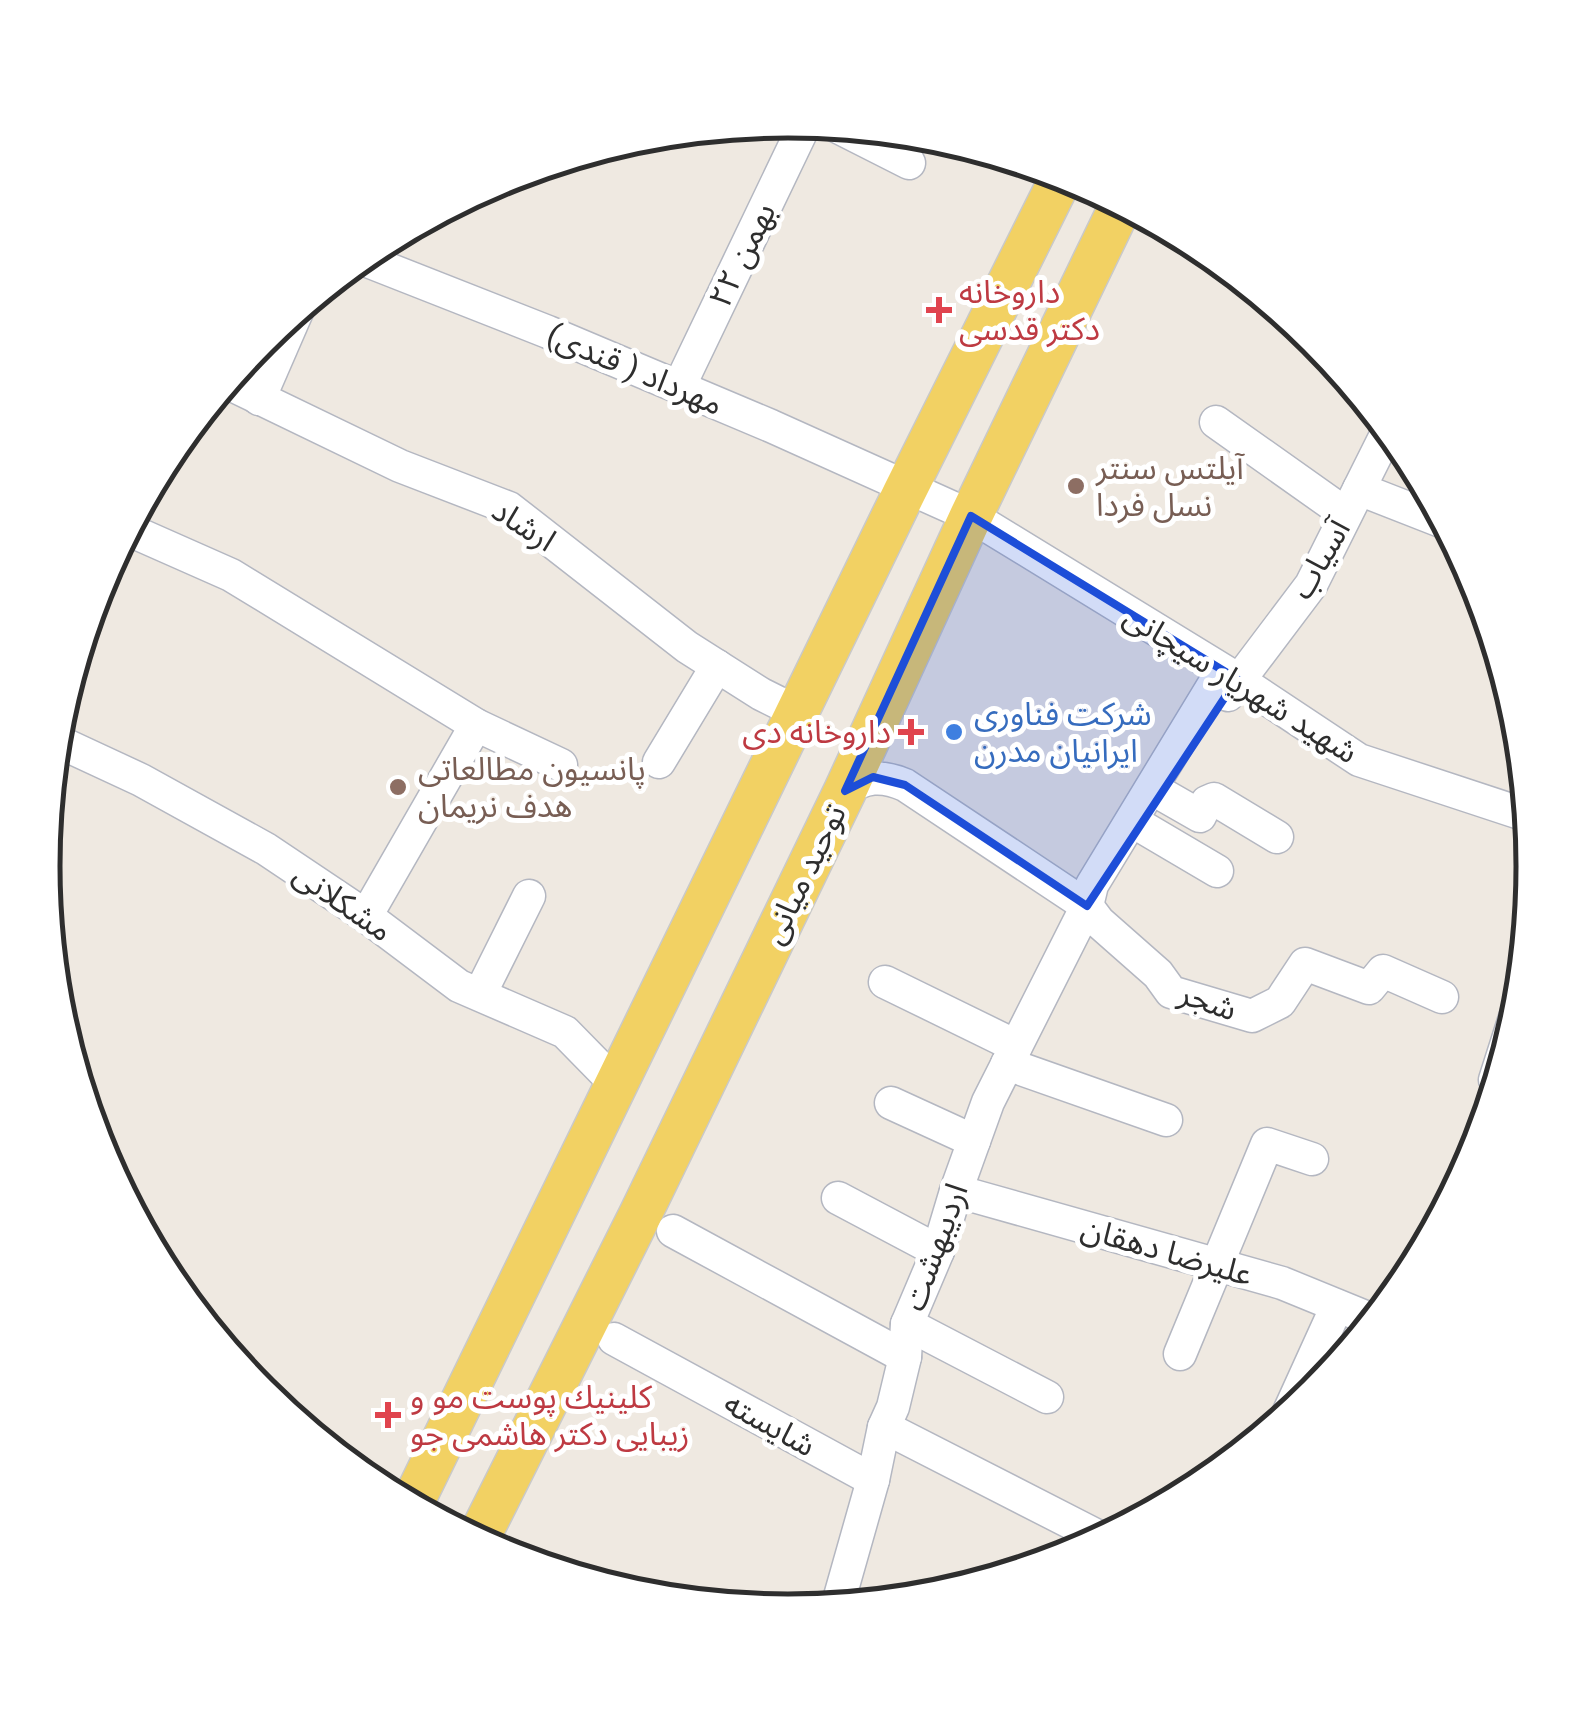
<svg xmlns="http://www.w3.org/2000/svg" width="1576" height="1732" font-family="Roboto,'Noto Sans Arabic',sans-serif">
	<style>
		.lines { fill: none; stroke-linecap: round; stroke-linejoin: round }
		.minor-casing { stroke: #b4b7c1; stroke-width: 35 }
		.major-casing { stroke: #c9c9c9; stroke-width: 45 }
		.minor { stroke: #fff; stroke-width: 32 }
		.major { stroke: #f2d163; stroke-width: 42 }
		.marked { fill: #1d4ed8; fill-opacity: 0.2; stroke: #1d4ed8; stroke-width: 8; stroke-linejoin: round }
		.health-dot { fill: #e0444e; stroke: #fff; stroke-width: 4 }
		.education-dot { fill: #8d6e63; stroke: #fff; stroke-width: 4 }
		.shop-dot { fill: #3f7fe0; stroke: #fff; stroke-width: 4 }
		.labels { text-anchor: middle; stroke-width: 10; stroke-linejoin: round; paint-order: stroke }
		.street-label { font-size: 32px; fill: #2e2e2e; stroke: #fff }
		.health-label { font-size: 32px; fill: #be3a42; stroke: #fff; text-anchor: start }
		.education-label { font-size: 32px; fill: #785e54; stroke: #fff; text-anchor: start }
		.shop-label { font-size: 32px; fill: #366cbe; stroke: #fff; text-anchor: start }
		.rim { fill: none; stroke: #2e2e2e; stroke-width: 5 }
	</style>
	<rect width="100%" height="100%" fill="#efe9e1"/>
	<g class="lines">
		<!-- minor casing -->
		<g class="minor-casing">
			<g id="minor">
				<path d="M 834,125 L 909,163"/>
				<path d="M 360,258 L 548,332 L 771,426 L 971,516 L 1237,679 L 1359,760 L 1529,816"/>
				<path d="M 226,382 L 400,466 L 509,508 L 687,647 L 761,694 L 797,712"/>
				<path d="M 679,387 L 806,122"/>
				<path d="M 259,399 L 299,307"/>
				<path d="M 1216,422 L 1346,514"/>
				<path d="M 1359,489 L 1446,523"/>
				<path d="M 127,529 L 231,575 L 476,725 L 561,765"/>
				<path d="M 1228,695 L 1311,585 L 1389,429"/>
				<path d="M 55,740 L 141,780 L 266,849 L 366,916 L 459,986 L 565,1032 L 616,1084"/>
				<path d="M 659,762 L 717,666"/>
				<path d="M 845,791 C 864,776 882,775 905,785 L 1087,906 L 1099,922 L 1158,974 L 1171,992 L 1252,1016 L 1280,1002 L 1305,964 L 1369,988 L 1383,971 L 1442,997"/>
				<path d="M 1165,796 L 1200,816 L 1207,802 L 1214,799 L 1277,837"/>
				<path d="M 1144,828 L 1217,871"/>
				<path d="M 366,916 L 476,725"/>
				<path d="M 885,982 L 1016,1046"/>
				<path d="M 480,994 L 529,896"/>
				<path d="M 1007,1064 L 1166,1120"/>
				<path d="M 1497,1084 L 1495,1080 L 1520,1002"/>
				<path d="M 891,1103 L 974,1141"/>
				<path d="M 956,1191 L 1282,1283 L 1375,1321"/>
				<path d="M 838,1198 L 938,1251"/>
				<path d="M 673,1231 L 905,1357"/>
				<path d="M 907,1324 L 1047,1397"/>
				<path d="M 614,1339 L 873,1480"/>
				<path d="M 1180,1354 L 1267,1144 L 1312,1159"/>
				<path d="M 1287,1416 L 1337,1306"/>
				<path d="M 884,1427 L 1103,1539"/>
				<path d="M 837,1607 L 873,1480 L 884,1427 L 893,1407 L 905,1357 L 907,1324 L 938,1251 L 956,1191 L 988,1102 L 1087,906 L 1092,885 L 1222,671"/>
			</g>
		</g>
		<!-- major casing -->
		<g class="major-casing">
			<g id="major">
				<path d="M 411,1506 L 904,493 L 1063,174"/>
				<path d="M 477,1541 L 641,1213 L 845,791 L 971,516 L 1122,203"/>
			</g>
		</g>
		<!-- minor -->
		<use href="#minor" class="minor"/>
		<!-- major -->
		<use href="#major" class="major"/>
	</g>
	<!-- marked area -->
	<path class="marked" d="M 971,516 L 1237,679 L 1087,906 L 905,785 L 873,777 L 845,791 Z"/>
	<!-- markers -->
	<g class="health-dot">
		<path d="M934 295h10v10h10v10h-10v10h-10v-10h-10v-10h10z"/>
		<path d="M906 717h10v10h10v10h-10v10h-10v-10h-10v-10h10z"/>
		<path d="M383 1400h10v10h10v10h-10v10h-10v-10h-10v-10h10z"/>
	</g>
	<g class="education-dot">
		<circle cx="1076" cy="486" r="10"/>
		<circle cx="398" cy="787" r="10"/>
	</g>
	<circle class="shop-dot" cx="954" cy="732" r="10"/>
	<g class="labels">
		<!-- street labels -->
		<g class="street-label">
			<text transform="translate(742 255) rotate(-64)" y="11">۲۲ بهمن</text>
			<text transform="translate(635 369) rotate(23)" y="11">مهرداد ( قندی)</text>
			<text transform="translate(524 525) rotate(33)" y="11">ارشاد</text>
			<text transform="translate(1320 559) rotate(-60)" y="11">آسیاب</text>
			<text transform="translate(1241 684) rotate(32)" y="11">شهید شهریار سیچانی</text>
			<text transform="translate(804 874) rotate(-64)" y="11">توحید میانی</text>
			<text transform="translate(343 902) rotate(35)" y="11">مشکلانی</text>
			<text transform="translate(1208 1001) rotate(19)" y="11">شجر</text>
			<text transform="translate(935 1247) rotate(-70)" y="11">اردیبهشت</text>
			<text transform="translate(1167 1251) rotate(16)" y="11">علیرضا دهقان</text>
			<text transform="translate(770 1424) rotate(29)" y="11">شایسته</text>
		</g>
		<!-- health labels -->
		<g class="health-label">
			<text x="959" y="303">داروخانه<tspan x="959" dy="37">دکتر قدسی</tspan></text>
			<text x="891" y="743" text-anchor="end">داروخانه دی</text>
			<text x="410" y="1408">كلينيك پوست مو و<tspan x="410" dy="37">زيبايى دکتر هاشمی جو</tspan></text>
		</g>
		<!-- education labels -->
		<g class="education-label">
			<text x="1096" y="479">آیلتس سنتر<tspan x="1096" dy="37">نسل فردا</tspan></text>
			<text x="418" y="780">پانسیون مطالعاتی<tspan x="418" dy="37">هدف نریمان</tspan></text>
		</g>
		<!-- shop labels -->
		<g class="shop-label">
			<text x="974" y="725">شرکت فناوری<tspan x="974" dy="37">ایرانیان مدرن</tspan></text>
		</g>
	</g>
	<!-- crop -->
	<path d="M0 0H1576V1732H0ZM60 866a728 728 0 1 1 1456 0a728 728 0 1 1-1456 0Z" fill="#fff" fill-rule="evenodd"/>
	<path class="rim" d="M60 866a728 728 0 1 1 1456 0a728 728 0 1 1-1456 0Z"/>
</svg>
